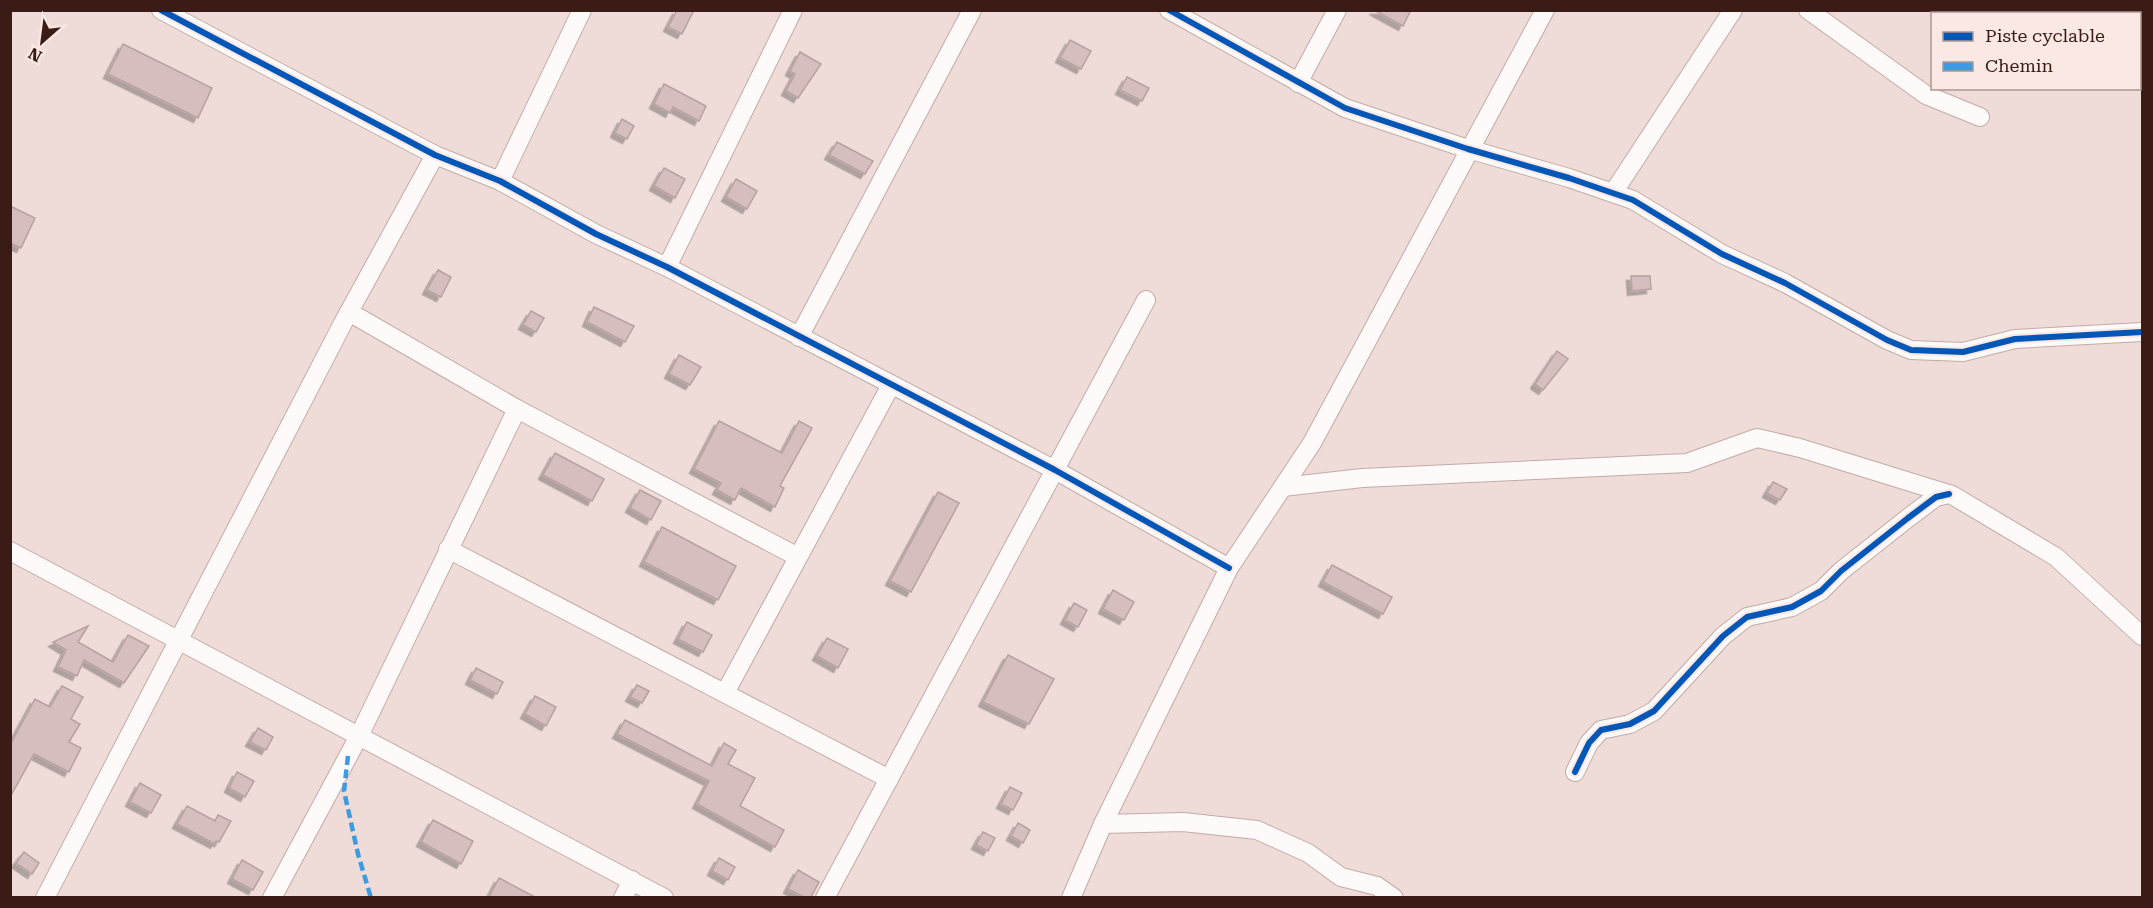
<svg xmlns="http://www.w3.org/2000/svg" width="2153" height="908" font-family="'Roboto Serif',serif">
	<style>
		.building { fill: #d7bebe; stroke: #b7a0a0; stroke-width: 1.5; filter: url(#shadow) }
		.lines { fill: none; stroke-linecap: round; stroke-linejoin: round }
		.minor-casing { stroke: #c2aba6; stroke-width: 20 }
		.minor { stroke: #fdfaf9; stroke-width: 18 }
		.quiet { stroke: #3e9bdf; stroke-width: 4.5; stroke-dasharray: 9 4.5; stroke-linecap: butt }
		.cycleway-casing { stroke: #fae8e4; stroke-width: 10 }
		.cycleway { stroke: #0057b8; stroke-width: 6 }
	</style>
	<defs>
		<filter id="shadow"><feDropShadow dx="-4.5" dy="4.5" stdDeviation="0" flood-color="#0004"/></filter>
	</defs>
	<rect width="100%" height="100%" fill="#efdcd8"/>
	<!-- building -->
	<g class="building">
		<path d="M 677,10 L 694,10 L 682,34 L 668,27 Z"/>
		<path d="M 1374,10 L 1411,10 L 1403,26 Z"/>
		<path d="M 1070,40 L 1091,51 L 1081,69 L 1060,58 Z"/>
		<path d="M 123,44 L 212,88 L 198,118 L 108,74 Z"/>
		<path d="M 800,52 L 821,64 L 798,98 L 786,91 L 795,74 L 790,71 Z"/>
		<path d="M 1127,77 L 1149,88 L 1142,101 L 1120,90 Z"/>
		<path d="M 664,84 L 706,106 L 699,121 L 673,107 L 670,113 L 654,104 Z"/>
		<path d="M 622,119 L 634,126 L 627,139 L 615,133 Z"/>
		<path d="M 837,142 L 873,161 L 865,174 L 829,155 Z"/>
		<path d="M 664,168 L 685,179 L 675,198 L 654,186 Z"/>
		<path d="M 736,179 L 757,191 L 747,209 L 726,197 Z"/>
		<path d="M 10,206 L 35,218 L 21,248 L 10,243 Z"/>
		<path d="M 438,270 L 451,277 L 441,297 L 427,290 Z"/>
		<path d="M 1631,276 L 1650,276 L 1651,289 L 1632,291 Z"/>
		<path d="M 594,307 L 634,326 L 625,342 L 587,322 Z"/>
		<path d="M 531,311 L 544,318 L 536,332 L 523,325 Z"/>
		<path d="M 1557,351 L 1568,359 L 1543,390 L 1535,384 Z"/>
		<path d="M 679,355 L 701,367 L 690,385 L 669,374 Z"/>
		<path d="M 719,421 L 782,453 L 799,421 L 812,428 L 780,486 L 784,488 L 775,507 L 741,488 L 735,500 L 717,490 L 721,483 L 694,469 Z"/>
		<path d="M 555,453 L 604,479 L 592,501 L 543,475 Z"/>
		<path d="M 1773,482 L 1787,489 L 1780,500 L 1767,493 Z"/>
		<path d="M 640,490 L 661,501 L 651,520 L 630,508 Z"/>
		<path d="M 938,492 L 959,503 L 911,592 L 890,581 Z"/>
		<path d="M 662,527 L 736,566 L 718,600 L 644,562 Z"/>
		<path d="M 1332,565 L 1392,597 L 1383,614 L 1323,582 Z"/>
		<path d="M 1113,590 L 1134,602 L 1124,620 L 1103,609 Z"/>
		<path d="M 1074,603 L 1087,610 L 1078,627 L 1065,620 Z"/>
		<path d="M 687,622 L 712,635 L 703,652 L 678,639 Z"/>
		<path d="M 88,626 L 78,642 L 113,662 L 128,635 L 149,646 L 124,683 L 84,660 L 77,676 L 58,667 L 66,650 L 53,642 Z"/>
		<path d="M 827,638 L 848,649 L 838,668 L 817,656 Z"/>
		<path d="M 1008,655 L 1054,679 L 1029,724 L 983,702 Z"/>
		<path d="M 476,668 L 503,682 L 497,694 L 470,680 Z"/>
		<path d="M 637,685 L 649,691 L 642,703 L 630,697 Z"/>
		<path d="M 62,686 L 83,697 L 71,719 L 80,724 L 69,742 L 81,748 L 69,772 L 34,754 L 10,797 L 10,745 L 35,699 L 50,707 Z"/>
		<path d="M 535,696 L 556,707 L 546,726 L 525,714 Z"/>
		<path d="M 625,720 L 712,766 L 724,743 L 736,750 L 728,764 L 755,778 L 740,806 L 784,830 L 775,847 L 697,804 L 709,781 L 617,734 Z"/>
		<path d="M 258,728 L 273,737 L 266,750 L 250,742 Z"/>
		<path d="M 237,772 L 254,781 L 245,797 L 229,788 Z"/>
		<path d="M 140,783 L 161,795 L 151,813 L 130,802 Z"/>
		<path d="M 1010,787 L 1022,793 L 1013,810 L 1001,804 Z"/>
		<path d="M 187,806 L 215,821 L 218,815 L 231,821 L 219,842 L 216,841 L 215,844 L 177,824 Z"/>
		<path d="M 433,820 L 473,841 L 461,864 L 421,842 Z"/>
		<path d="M 1018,823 L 1030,830 L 1023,843 L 1011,836 Z"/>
		<path d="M 983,832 L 995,838 L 988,851 L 976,845 Z"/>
		<path d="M 24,852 L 39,863 L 32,874 L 16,863 Z"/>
		<path d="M 719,858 L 735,867 L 728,880 L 712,871 Z"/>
		<path d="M 242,860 L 263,872 L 253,890 L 232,879 Z"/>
		<path d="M 798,870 L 819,882 L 811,897 L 804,897 L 788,889 Z"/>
		<path d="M 499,878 L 535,897 L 489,897 Z"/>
	</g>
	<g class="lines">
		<!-- minor casing -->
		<g class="minor-casing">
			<g id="minor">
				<path d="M 161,10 L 435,155 L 500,181 L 596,234 L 667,267 L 1055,470 L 1229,568"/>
				<path d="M 1169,10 L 1345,108 L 1468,149 L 1569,178 L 1633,200 L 1722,254 L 1785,283 L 1887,340 L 1911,350 L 1963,352 L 2015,339 L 2142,332"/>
				<path d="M 1808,10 L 1926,95 L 1980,117"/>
				<path d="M 1298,83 L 1337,10"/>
				<path d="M 500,181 L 582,10"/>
				<path d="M 1613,193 L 1733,10"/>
				<path d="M 667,267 L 793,10"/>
				<path d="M 349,312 L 517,409 L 798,557"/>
				<path d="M 799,337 L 972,10"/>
				<path d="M 1283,487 L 1362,478 L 1687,463 L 1757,438 L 1800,448 L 1952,495 L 2056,557 L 2142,636"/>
				<path d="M 448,549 L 889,779"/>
				<path d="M 10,551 L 664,898"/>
				<path d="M 725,693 L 891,385"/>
				<path d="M 1575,772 L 1589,743 L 1601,730 L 1630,724 L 1654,711 L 1723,636 L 1747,617 L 1792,607 L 1821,591 L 1841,571 L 1908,518 L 1936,497 L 1949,494"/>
				<path d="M 1103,824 L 1183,822 L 1257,830 L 1308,853 L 1341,877 L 1377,886 L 1394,898"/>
				<path d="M 45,898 L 343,323 L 435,155"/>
				<path d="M 272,898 L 359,736 L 517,409"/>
				<path d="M 623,898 L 632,880"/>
				<path d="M 825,898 L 1146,300"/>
				<path d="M 1071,898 L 1103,824 L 1229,568 L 1312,443 L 1545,10"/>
			</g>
		</g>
		<!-- minor -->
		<use href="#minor" class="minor"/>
		<!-- quiet -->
		<path class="quiet" d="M 348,756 L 344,791 L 358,854 L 371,898"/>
		<!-- cycleway casing -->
		<g class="cycleway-casing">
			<g id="cycleway">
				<path d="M 161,10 L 435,155 L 500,181 L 596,234 L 667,267 L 1055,470 L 1229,568"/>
				<path d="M 1169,10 L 1345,108 L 1468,149 L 1569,178 L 1633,200 L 1722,254 L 1785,283 L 1887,340 L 1911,350 L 1963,352 L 2015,339 L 2142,332"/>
				<path d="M 1575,772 L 1589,743 L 1601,730 L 1630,724 L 1654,711 L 1723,636 L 1747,617 L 1792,607 L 1821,591 L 1841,571 L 1908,518 L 1936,497 L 1949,494"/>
			</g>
		</g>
		<!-- cycleway -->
		<use href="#cycleway" class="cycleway"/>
	</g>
	<!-- border -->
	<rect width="2153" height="908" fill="none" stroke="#3a1b15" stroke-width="24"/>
	<!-- legend -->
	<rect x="1931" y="12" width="210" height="78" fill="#fae8e4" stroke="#ad9691" stroke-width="1.5"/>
	<rect x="1943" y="32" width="30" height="9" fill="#0057b8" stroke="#ad9691" stroke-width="1.5"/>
	<text x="1985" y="42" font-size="18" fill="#3a1b15">Piste cyclable</text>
	<rect x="1943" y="62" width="30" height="9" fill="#3e9bdf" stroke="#ad9691" stroke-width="1.5"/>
	<text x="1985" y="72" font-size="18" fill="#3a1b15">Chemin</text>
	<!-- north arrow -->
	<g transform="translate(42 42) rotate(208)" stroke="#fae8e4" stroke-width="4.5" paint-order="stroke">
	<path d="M0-4.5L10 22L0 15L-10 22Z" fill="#3a1b15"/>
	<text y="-9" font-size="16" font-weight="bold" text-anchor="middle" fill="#3a1b15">N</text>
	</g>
</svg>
